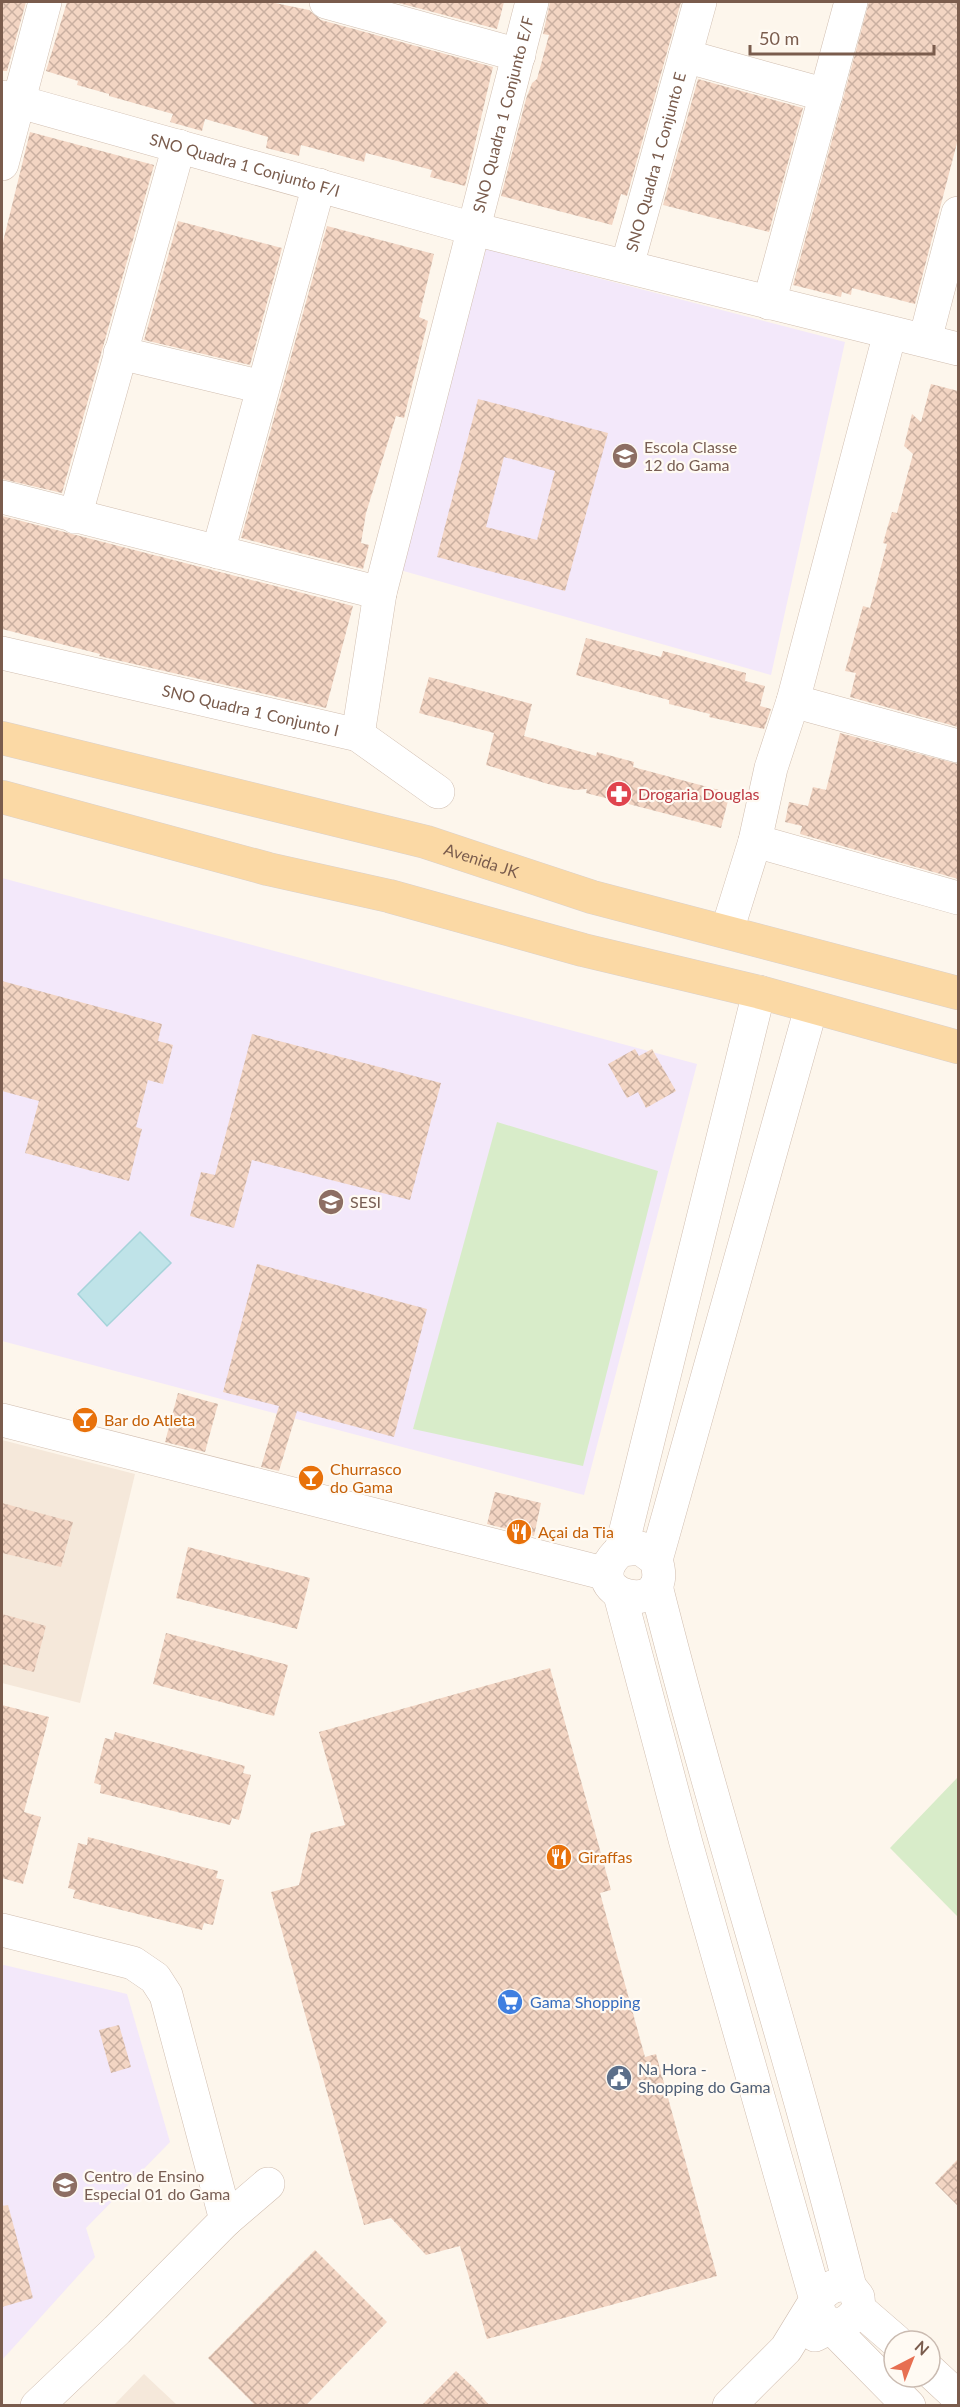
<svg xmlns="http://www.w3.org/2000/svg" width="960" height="2407" font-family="Lato,sans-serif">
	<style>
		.residential { fill: #f5e8da }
		.education { fill: #f3e8fa }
		.park { fill: #d8ecc9 }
		.water { fill: #bfe3e8; stroke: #a5d3da; stroke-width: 1.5 }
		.building { fill: url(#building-cross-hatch); fill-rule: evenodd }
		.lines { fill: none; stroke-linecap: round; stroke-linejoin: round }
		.minor-casing { stroke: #d1beb0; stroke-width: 34 }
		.major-casing { stroke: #dad1cd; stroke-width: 34 }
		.minor { stroke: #fff; stroke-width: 33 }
		.major { stroke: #fbd9a5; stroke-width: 33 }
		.labels { text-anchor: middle; stroke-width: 4.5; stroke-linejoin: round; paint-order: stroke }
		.street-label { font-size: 16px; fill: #7a5c4d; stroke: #fffaf3 }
		.education-label { font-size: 16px; fill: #785e54; stroke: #fffaf3; text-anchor: start }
		.health-label { font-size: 16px; fill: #be3a42; stroke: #fffaf3; text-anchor: start }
		.food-label { font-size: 16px; fill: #c56008; stroke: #fffaf3; text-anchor: start }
		.shop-label { font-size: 16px; fill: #366cbe; stroke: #fffaf3; text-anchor: start }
		.service-label { font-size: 16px; fill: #4e5e75; stroke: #fffaf3; text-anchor: start }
	</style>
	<defs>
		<pattern id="building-cross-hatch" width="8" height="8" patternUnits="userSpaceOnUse" patternTransform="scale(1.5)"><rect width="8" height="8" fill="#f3d5c3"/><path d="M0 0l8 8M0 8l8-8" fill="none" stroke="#cab0a1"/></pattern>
	</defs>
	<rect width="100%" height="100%" fill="#fdf6ec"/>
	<!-- residential -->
	<g class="residential">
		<path d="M 2,1440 L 135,1474 L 80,1703 L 2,1683 Z"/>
		<path d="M 144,2374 L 177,2405 L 114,2405 Z"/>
	</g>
	<!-- education -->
	<g class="education">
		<path d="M 486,249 L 845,342 L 771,675 L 400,570 Z"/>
		<path d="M 2,878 L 697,1064 L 584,1495 L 2,1341 Z"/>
		<path d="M 4,1965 L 127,1994 L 170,2142 L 86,2228 L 95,2257 L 2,2360 L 2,1966 Z"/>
	</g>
	<!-- park -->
	<g class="park">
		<path d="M 497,1122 L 658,1171 L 583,1466 L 413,1429 Z"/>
		<path d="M 958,1777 L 958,1917 L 890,1848 Z"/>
	</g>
	<!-- water -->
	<path class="water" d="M 140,1232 L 171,1263 L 107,1326 L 78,1294 Z"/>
	<!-- building -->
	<g class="building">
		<path d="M 2,2 L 26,2 L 7,71 L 2,71 Z"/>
		<path d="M 67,2 L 270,2 L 309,10 L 321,20 L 493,67 L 465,186 L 430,177 L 432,170 L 366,153 L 364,162 L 301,145 L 299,156 L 266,148 L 268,137 L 205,119 L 202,131 L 170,122 L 173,114 L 109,96 L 109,94 L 77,85 L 78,81 L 46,71 Z"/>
		<path d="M 395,2 L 504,2 L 497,29 Z"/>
		<path d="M 550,2 L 681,2 L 627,196 L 621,194 L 612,225 L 501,196 L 526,99 L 532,83 L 537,79 L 549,35 L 543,34 Z"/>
		<path d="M 869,2 L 958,2 L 958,139 L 915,304 L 852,288 L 851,295 L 842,292 L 841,297 L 793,285 Z"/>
		<path d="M 698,79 L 803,108 L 769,232 L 663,205 Z"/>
		<path d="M 30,132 L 154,165 L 62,493 L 2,479 L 2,246 Z"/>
		<path d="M 178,221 L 282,248 L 250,365 L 144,340 Z"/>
		<path d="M 327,226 L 434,254 L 419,317 L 428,321 L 404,418 L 396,416 L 366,513 L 361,543 L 369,545 L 363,569 L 241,538 Z"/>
		<path d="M 931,384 L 958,391 L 958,727 L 850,697 L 856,673 L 845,671 L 863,606 L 870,608 L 887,544 L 883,543 L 892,512 L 897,513 L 913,454 L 904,446 L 912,414 L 921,422 Z"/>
		<path d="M 478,399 L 608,433 L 565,591 L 437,557 ZM 504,457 L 555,471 L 537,540 L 486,527 Z"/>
		<path d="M 2,516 L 353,606 L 326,708 L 99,656 L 100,654 L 2,629 Z"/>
		<path d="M 586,638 L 661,657 L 663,651 L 746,673 L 745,681 L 765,686 L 760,706 L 771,709 L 764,729 L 709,717 L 710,714 L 669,704 L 669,700 L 576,675 Z"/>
		<path d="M 429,677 L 532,704 L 524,736 L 596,756 L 597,752 L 634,762 L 633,767 L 730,793 L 721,828 L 586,793 L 587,789 L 575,790 L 548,784 L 486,765 L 494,733 L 419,713 Z"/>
		<path d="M 840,733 L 958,764 L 958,879 L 800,834 L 802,826 L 785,822 L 789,802 L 808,806 L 813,787 L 826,790 Z"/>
		<path d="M 2,981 L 162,1024 L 158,1041 L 173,1045 L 163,1084 L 148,1080 L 136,1127 L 142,1129 L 129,1181 L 25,1153 L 39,1101 L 2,1091 Z"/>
		<path d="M 252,1034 L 441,1083 L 410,1200 L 252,1160 L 234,1228 L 190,1216 L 201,1172 L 215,1175 Z"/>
		<path d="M 635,1049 L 639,1056 L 652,1049 L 676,1091 L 646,1108 L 638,1092 L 627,1098 L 608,1064 Z"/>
		<path d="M 257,1264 L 427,1309 L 394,1437 L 297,1411 L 279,1471 L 261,1467 L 279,1406 L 223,1392 Z"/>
		<path d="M 178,1393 L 218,1404 L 205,1452 L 165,1442 Z"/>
		<path d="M 495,1492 L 541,1503 L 534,1536 L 487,1524 Z"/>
		<path d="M 2,1503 L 73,1522 L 61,1567 L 2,1553 Z"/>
		<path d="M 188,1547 L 310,1578 L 297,1629 L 176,1598 Z"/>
		<path d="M 2,1614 L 46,1626 L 34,1672 L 2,1664 Z"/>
		<path d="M 166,1633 L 288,1665 L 274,1716 L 153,1684 Z"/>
		<path d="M 550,1668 L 611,1890 L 600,1893 L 645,2057 L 656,2054 L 717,2276 L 487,2339 L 460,2246 L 426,2255 L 391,2218 L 364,2225 L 271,1892 L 299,1885 L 311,1833 L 345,1825 L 319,1732 Z"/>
		<path d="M 2,1705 L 49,1717 L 24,1812 L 41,1817 L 23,1884 L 2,1878 Z"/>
		<path d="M 115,1732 L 245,1766 L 243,1773 L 251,1775 L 239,1820 L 232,1818 L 230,1825 L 100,1793 L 101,1785 L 94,1783 L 105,1738 L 113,1740 Z"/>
		<path d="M 88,1837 L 218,1871 L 216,1878 L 224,1880 L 213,1925 L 204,1923 L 202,1930 L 73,1898 L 75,1890 L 68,1888 L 78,1843 L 87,1845 Z"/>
		<path d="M 119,2025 L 131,2067 L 111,2073 L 99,2030 Z"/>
		<path d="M 958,2159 L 958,2206 L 935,2183 Z"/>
		<path d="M 8,2205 L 33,2298 L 2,2307 L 2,2206 Z"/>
		<path d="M 315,2250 L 387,2322 L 305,2406 L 256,2406 L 208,2358 Z"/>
		<path d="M 456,2371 L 473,2387 L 490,2406 L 421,2406 Z"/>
	</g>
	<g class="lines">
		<!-- minor casing -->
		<g class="minor-casing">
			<g id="minor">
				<path d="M 326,2 L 519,55"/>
				<path d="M 685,56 L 826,95"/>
				<path id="s1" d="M 2,97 L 474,229 L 958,349"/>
				<path d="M 2,164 L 45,2"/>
				<path id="s2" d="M 627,266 L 700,2"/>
				<path d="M 769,303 L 851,2"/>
				<path d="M 925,340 L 958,213"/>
				<path d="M 120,353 L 262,387"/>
				<path d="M 2,497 L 380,593"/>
				<path d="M 75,517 L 179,146"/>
				<path d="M 218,552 L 319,185"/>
				<path id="s3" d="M 2,653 L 358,735 L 438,792"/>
				<path d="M 793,701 L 958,746"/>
				<path id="s4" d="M 358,735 L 380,593 L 532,2"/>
				<path d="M 755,841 L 958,898"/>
				<path d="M 727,931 L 755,841 L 771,768 L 793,701 L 890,333"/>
				<path d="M 2,1420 L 607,1574"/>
				<path d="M 621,1550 L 759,992"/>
				<path d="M 656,1560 L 640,1548 L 621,1550 C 569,1595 677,1623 656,1560 L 811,1008"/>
				<path d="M 656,1586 C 715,1821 791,2051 850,2287 L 858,2297 L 859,2309 C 851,2320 844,2325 831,2327 L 820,2315 L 816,2300 C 827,2289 833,2282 850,2287"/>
				<path d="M 620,1595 L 686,1843 L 816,2300 L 786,2349 L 729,2406"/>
				<path d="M 2,1930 L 133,1963 L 155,1978 L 166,1995 L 226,2220 L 117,2330 L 37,2406"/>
				<path d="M 226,2220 L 268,2184"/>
				<path d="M 859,2309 L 896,2341"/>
				<path d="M 815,2335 L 831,2327 L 909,2406"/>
				<path d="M 930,2371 L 958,2397"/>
			</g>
		</g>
		<!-- major casing -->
		<g class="major-casing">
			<g id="major">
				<path id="s5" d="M 2,738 L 426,842 L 592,897 L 958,993"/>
				<path d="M 2,797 L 268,869 L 389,896 L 583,950 L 759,992 L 958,1047"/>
			</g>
		</g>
		<!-- minor -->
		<use href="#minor" class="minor"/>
		<!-- major -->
		<use href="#major" class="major"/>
	</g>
	<!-- icons -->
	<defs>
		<g id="school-disc" transform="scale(1.35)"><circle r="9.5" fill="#8d6e63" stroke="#fffaf3"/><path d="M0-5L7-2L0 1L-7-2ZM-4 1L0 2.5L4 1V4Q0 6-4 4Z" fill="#fff"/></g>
		<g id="pharmacy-disc" transform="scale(1.35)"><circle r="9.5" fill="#e0444e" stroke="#fffaf3"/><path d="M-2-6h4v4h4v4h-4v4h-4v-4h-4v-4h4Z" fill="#fff"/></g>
		<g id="university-disc" transform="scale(1.35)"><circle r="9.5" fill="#8d6e63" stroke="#fffaf3"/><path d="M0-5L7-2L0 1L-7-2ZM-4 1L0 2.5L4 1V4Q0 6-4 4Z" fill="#fff"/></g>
		<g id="bar-disc" transform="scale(1.35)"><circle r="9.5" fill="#e8710a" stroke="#fffaf3"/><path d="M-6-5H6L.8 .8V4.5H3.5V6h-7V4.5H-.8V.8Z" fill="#fff"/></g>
		<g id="restaurant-disc" transform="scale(1.35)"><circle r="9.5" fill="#e8710a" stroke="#fffaf3"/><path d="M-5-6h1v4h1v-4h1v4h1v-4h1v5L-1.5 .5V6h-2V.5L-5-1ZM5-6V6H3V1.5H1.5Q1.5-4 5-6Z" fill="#fff"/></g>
		<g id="supermarket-disc" transform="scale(1.35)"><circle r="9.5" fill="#3f7fe0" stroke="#fffaf3"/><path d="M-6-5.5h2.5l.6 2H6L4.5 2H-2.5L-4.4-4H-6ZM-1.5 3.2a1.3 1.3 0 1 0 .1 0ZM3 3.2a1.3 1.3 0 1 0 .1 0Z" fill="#fff"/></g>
		<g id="civic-disc" transform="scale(1.35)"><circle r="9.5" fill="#5c6f8a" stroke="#fffaf3"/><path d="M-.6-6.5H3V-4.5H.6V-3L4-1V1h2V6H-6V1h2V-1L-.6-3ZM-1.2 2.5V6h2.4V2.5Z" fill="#fff"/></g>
	</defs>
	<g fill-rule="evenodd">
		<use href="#school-disc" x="625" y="456"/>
		<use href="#pharmacy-disc" x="619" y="794"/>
		<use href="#university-disc" x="331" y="1202"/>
		<use href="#bar-disc" x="85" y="1420"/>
		<use href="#bar-disc" x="311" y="1478"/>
		<use href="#restaurant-disc" x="519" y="1532"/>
		<use href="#restaurant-disc" x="559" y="1857"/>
		<use href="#supermarket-disc" x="510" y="2002"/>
		<use href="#civic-disc" x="619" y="2078"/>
		<use href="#school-disc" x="65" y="2185"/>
	</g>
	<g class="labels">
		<!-- street labels -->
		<g class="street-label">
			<text dy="6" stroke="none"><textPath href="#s4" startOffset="638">SNO Quadra 1 Conjunto E/F</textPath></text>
			<text dy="6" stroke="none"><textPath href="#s2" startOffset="108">SNO Quadra 1 Conjunto E</textPath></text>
			<text dy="6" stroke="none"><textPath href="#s1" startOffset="252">SNO Quadra 1 Conjunto F/I</textPath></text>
			<text dy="6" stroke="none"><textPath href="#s3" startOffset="255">SNO Quadra 1 Conjunto I</textPath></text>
			<text dy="6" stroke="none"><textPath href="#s5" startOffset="495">Avenida JK</textPath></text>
		</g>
		<!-- education labels -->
		<g class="education-label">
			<text x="644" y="453">Escola Classe<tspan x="644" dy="18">12 do Gama</tspan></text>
			<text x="350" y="1208">SESI</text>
			<text x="84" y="2182">Centro de Ensino<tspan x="84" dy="18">Especial 01 do Gama</tspan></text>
		</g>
		<!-- health labels -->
		<g class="health-label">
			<text x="638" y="800">Drogaria Douglas</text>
		</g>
		<!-- food labels -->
		<g class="food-label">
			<text x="104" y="1426">Bar do Atleta</text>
			<text x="330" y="1475">Churrasco<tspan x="330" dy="18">do Gama</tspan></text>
			<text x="538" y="1538">Açai da Tia</text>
			<text x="578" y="1863">Giraffas</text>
		</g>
		<!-- shop labels -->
		<g class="shop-label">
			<text x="530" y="2008">Gama Shopping</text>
		</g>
		<!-- service labels -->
		<g class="service-label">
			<text x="638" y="2075">Na Hora -<tspan x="638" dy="18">Shopping do Gama</tspan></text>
		</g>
	</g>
	<!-- border -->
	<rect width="960" height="2407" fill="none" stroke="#7a5c4d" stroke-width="6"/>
	<!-- north arrow -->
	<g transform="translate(912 2359) rotate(42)"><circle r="28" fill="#fffaf3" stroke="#cabbb1" stroke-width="1.5"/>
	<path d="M0-4.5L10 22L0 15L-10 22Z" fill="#e76f51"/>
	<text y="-9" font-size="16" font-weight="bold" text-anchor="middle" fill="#7a5c4d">N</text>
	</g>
	<!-- scale -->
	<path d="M750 45v9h184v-9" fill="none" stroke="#7a5c4d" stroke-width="3"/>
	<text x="759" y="45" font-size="18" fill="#7a5c4d" stroke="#fffaf3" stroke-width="4.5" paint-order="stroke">50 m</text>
</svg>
